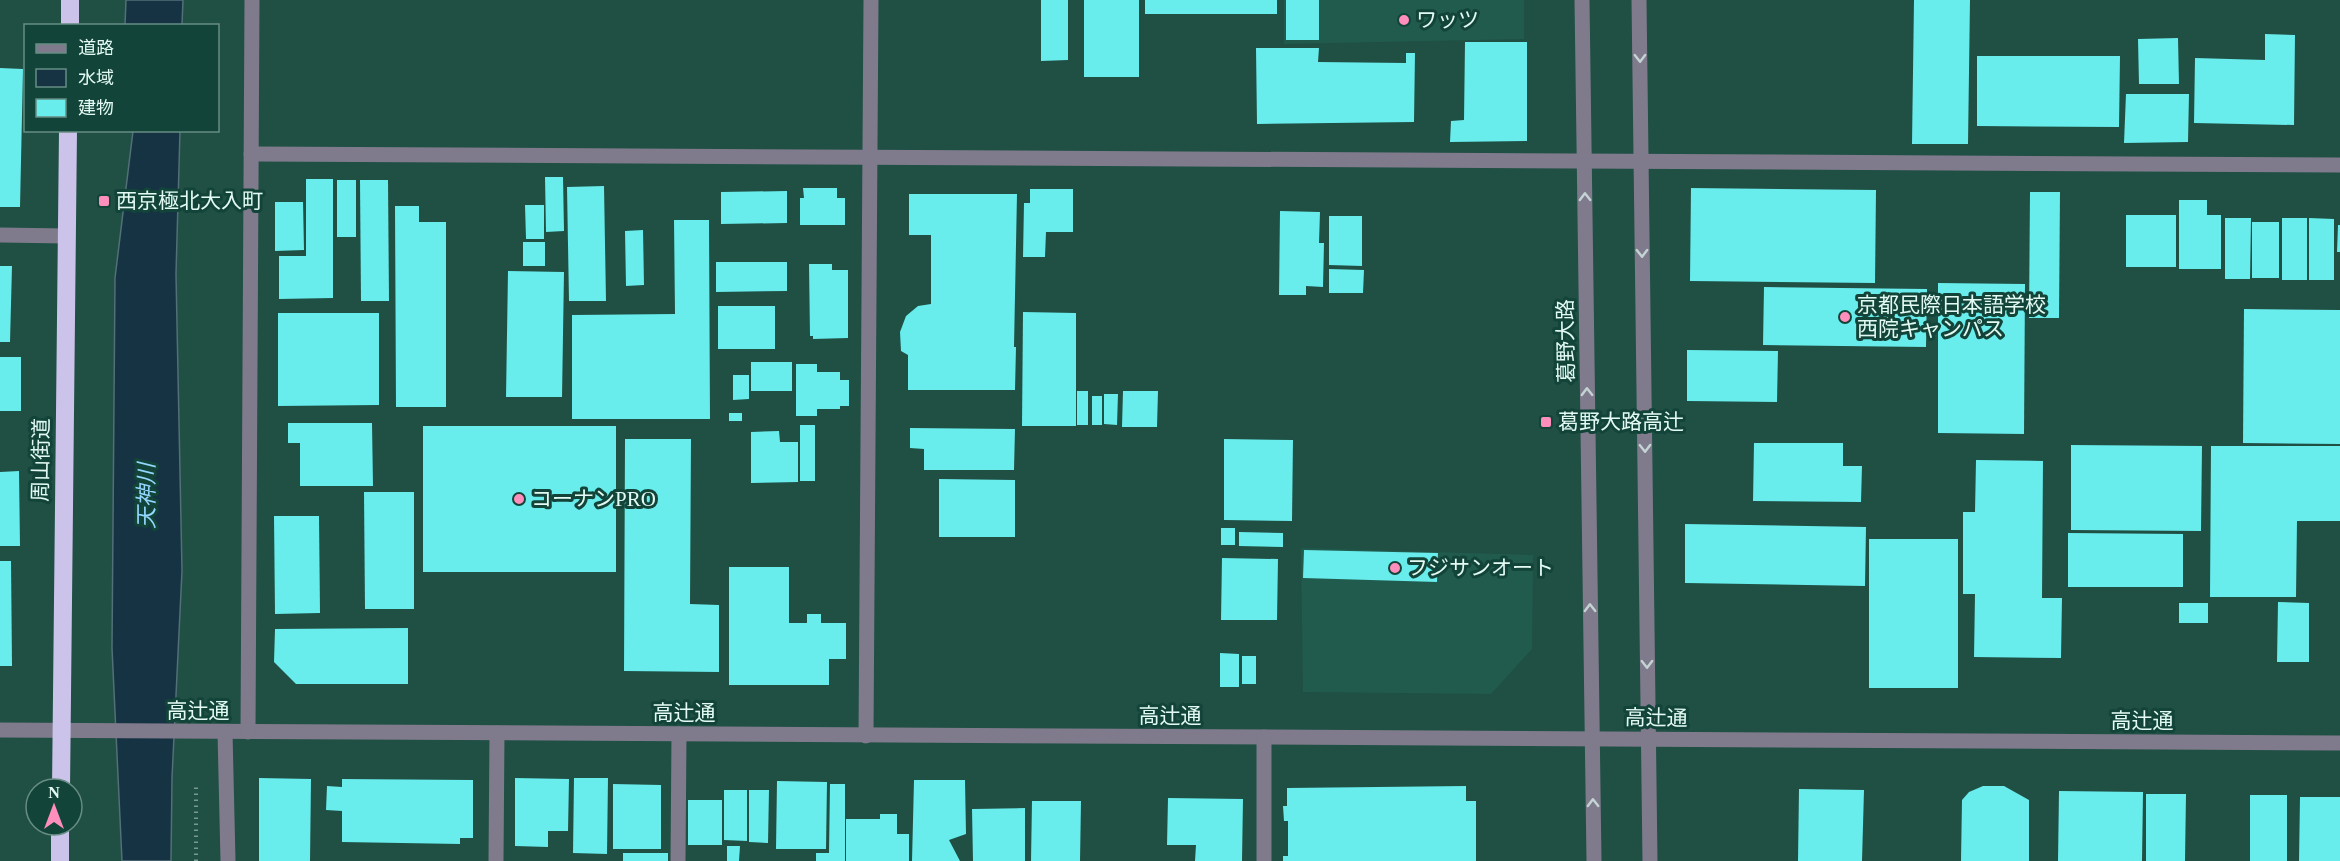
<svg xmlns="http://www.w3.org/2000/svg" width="2340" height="861" font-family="'Times New Roman','Noto Sans JP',serif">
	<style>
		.built { fill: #205b4d }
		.water { fill: #163344; stroke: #536f78; stroke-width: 1.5 }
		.building { fill: #68ecec }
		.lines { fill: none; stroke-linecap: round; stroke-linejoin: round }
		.path { stroke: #759a90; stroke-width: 4; stroke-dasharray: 1.5 4.5; stroke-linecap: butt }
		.minor { stroke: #7f7b8c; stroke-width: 15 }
		.highway { stroke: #ccc3eb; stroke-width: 18 }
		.oneway { stroke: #c4d4d4 }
		.poi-dot { fill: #fe8ebc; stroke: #134439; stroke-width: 2 }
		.labels { text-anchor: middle; stroke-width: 6; stroke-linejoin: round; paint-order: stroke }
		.poi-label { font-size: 21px; fill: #e2faf3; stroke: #134439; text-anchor: start }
		.street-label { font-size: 21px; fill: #e2faf3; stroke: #134439 }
		.water-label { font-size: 22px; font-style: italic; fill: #93d6fe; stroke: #134439 }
	</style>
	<rect width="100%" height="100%" fill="#204f44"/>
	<!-- built -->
	<g class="built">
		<path d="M 1284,0 L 1524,0 L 1524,39 L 1284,44 Z"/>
		<path d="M 1301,548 L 1533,555 L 1532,649 L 1491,694 L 1303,692 Z"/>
	</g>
	<!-- water -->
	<g class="water">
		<path d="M 126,0 L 183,0 L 182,25 L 125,25 Z"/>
		<path d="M 133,131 L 180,131 L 176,274 L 182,571 L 172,778 L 171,861 L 122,861 L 112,648 L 115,278 Z"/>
	</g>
	<!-- building -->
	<g class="building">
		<path d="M 1041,0 L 1068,0 L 1068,60 L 1041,61 Z"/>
		<rect x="1084" y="0" width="55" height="77"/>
		<rect x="1145" y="0" width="132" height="14"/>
		<rect x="1286" y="0" width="33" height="40"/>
		<path d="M 1914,0 L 1970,0 L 1968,144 L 1912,144 Z"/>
		<path d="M 2265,34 L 2295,35 L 2294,125 L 2194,123 L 2195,58 L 2265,60 Z"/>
		<path d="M 2178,38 L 2179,84 L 2139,84 L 2138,39 Z"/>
		<path d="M 1465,42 L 1527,42 L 1527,141 L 1450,142 L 1451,121 L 1464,120 Z"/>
		<path d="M 1256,48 L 1319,48 L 1318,62 L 1406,63 L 1406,53 L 1415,53 L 1414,122 L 1257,124 Z"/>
		<path d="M 1977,56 L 2120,56 L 2119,127 L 1977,126 Z"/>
		<path d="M 0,68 L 23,69 L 20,207 L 0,207 Z"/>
		<path d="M 2126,94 L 2189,94 L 2188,142 L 2124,143 Z"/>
		<path d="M 545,177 L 563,177 L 564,231 L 546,232 Z"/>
		<path d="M 306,179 L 333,179 L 333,298 L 279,299 L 279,256 L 306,256 Z"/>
		<rect x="337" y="180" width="19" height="57"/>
		<path d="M 360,180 L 388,180 L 389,301 L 361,301 Z"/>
		<path d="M 604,186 L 606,301 L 569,301 L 567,187 Z"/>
		<path d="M 803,188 L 837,188 L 837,198 L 845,198 L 845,225 L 800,225 L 800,198 L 804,198 Z"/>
		<path d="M 1691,188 L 1876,190 L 1875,283 L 1690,281 Z"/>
		<path d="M 1030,189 L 1073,189 L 1073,232 L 1046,232 L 1045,257 L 1023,257 L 1024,203 L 1030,203 Z"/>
		<path d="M 787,191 L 787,223 L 721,224 L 721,192 Z"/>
		<path d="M 2030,192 L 2060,192 L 2059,318 L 2029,318 Z"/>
		<path d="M 909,194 L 1017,194 L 1014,347 L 1016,347 L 1015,390 L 908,390 L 908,355 L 901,351 L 900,332 L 906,316 L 918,306 L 931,304 L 931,235 L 909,235 Z"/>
		<path d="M 2179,200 L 2207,200 L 2207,215 L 2221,215 L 2221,269 L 2179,269 Z"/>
		<path d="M 275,202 L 303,202 L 304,250 L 275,251 Z"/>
		<path d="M 525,205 L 544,205 L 544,239 L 526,239 Z"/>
		<path d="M 395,206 L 419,206 L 419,222 L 446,222 L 446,407 L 396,407 Z"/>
		<path d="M 1280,211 L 1320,212 L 1319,243 L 1324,243 L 1323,287 L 1306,286 L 1306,295 L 1279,295 Z"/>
		<rect x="2126" y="215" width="50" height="52"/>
		<path d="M 1329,216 L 1362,216 L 1362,266 L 1329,265 Z"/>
		<path d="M 2225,218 L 2251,218 L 2250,279 L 2225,279 Z"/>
		<rect x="2282" y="218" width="25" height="62"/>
		<path d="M 2309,218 L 2334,219 L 2334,280 L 2309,280 Z"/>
		<path d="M 674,220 L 709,220 L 710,419 L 572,419 L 572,315 L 675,314 Z"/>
		<rect x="2252" y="222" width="27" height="56"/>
		<path d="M 2338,225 L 2340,225 L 2340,252 L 2337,252 Z"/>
		<path d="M 643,230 L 644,285 L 626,286 L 625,231 Z"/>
		<rect x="523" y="242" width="22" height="24"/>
		<path d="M 716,262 L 787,262 L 787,291 L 716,292 Z"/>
		<path d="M 809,264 L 832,264 L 832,270 L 848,270 L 848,338 L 813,339 L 813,336 L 810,336 Z"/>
		<path d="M 0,266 L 12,266 L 10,342 L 0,342 Z"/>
		<path d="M 1329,269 L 1364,270 L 1363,293 L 1329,293 Z"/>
		<path d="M 508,271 L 564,272 L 562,397 L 506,397 Z"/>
		<path d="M 1938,283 L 2025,284 L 2024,434 L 1938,433 Z"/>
		<path d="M 1764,287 L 1927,289 L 1926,347 L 1763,345 Z"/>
		<rect x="718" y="306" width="57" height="43"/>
		<path d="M 2244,309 L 2340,310 L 2340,444 L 2243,443 Z"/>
		<path d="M 1023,312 L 1076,313 L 1076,426 L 1022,426 Z"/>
		<path d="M 278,313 L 379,313 L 379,405 L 278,406 Z"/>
		<path d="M 1687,350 L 1778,351 L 1777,402 L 1687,401 Z"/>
		<rect x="0" y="357" width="21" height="54"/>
		<rect x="751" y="362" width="41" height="29"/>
		<path d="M 796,364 L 817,364 L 817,372 L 840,372 L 840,380 L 849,380 L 849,406 L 840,406 L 840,409 L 817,409 L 817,416 L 796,416 Z"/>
		<path d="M 733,375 L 749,375 L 749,399 L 733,400 Z"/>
		<rect x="1077" y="391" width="11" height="34"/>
		<path d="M 1123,391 L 1158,391 L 1157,427 L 1122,427 Z"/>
		<path d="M 1104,394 L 1118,394 L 1117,425 L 1104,424 Z"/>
		<rect x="1092" y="396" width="10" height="29"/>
		<rect x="729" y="413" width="13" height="8"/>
		<path d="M 288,423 L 372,423 L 373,486 L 300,486 L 300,443 L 288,443 Z"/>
		<rect x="800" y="425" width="15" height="56"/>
		<rect x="423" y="426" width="193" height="146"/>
		<path d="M 910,428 L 1015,429 L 1014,470 L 924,470 L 924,449 L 910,448 Z"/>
		<path d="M 779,431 L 780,442 L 798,442 L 798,482 L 751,483 L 751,432 Z"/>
		<path d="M 625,439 L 691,439 L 690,604 L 719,605 L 719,672 L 624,671 Z"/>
		<path d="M 1224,439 L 1293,440 L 1292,521 L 1224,520 Z"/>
		<path d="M 1754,443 L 1843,443 L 1843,466 L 1862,466 L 1861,502 L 1753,501 Z"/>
		<path d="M 2071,445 L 2202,446 L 2201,531 L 2071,530 Z"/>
		<path d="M 2211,446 L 2340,446 L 2340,521 L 2297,521 L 2296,597 L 2210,597 Z"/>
		<path d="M 1976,460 L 2043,461 L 2042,598 L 2062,598 L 2061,658 L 1974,657 L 1975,594 L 1963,594 L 1963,512 L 1975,512 Z"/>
		<path d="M 19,471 L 20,546 L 0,546 L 0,472 Z"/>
		<path d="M 939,479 L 1015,480 L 1015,537 L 939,537 Z"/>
		<path d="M 364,492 L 414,492 L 414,609 L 365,609 Z"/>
		<path d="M 274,516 L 319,516 L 320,613 L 275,614 Z"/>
		<path d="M 1685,524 L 1866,527 L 1865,586 L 1685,583 Z"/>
		<rect x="1221" y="528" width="14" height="17"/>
		<path d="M 1239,532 L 1283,533 L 1283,547 L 1239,546 Z"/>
		<path d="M 2068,533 L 2183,534 L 2183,587 L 2068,587 Z"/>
		<rect x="1869" y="539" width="89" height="149"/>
		<path d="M 1304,550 L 1438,553 L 1437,582 L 1303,578 Z"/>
		<path d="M 1222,558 L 1278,559 L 1277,620 L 1221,620 Z"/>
		<path d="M 0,561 L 11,561 L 12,666 L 0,666 Z"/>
		<path d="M 729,567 L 789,567 L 789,623 L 807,623 L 807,614 L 821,614 L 821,623 L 846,623 L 846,659 L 829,659 L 829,685 L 729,685 Z"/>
		<path d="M 2278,602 L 2309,603 L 2309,662 L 2277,662 Z"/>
		<rect x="2179" y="603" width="29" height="20"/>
		<path d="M 408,628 L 408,684 L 296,684 L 274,662 L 275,629 Z"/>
		<path d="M 1220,653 L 1239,654 L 1239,687 L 1220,687 Z"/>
		<rect x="1242" y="656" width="14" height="28"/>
		<path d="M 259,778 L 311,779 L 310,861 L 259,861 Z"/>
		<path d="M 515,778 L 569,779 L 568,831 L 548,831 L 548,847 L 515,846 Z"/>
		<path d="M 574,778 L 608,778 L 607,854 L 573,853 Z"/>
		<path d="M 342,779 L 473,780 L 473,838 L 460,838 L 460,844 L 342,842 L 342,811 L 326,810 L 327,786 L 342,787 Z"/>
		<path d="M 914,780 L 965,780 L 966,834 L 949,840 L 960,861 L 912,861 Z"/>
		<path d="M 777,781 L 827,782 L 826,849 L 776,849 Z"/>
		<path d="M 613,784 L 661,785 L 661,849 L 613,849 Z"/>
		<path d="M 830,784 L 845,784 L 845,861 L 816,861 L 816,853 L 829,853 Z"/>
		<path d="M 1466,786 L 1466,801 L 1476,801 L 1476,861 L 1283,861 L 1283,856 L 1288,856 L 1288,821 L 1284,821 L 1283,806 L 1287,806 L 1287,788 Z"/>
		<path d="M 1983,786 L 2004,786 L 2029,800 L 2029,861 L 1961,861 L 1962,800 L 1969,792 Z"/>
		<path d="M 1799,789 L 1864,790 L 1862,861 L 1798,861 Z"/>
		<path d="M 724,790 L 747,790 L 747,841 L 724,840 Z"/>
		<path d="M 749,790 L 769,790 L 768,843 L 749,842 Z"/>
		<path d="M 2059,791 L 2143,792 L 2142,861 L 2058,861 Z"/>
		<path d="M 2146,794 L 2186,794 L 2185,861 L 2146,861 Z"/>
		<rect x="2250" y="795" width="37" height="66"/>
		<path d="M 2300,797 L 2340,797 L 2340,861 L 2299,861 Z"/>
		<path d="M 1168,798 L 1243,799 L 1242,861 L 1195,861 L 1196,845 L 1167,845 Z"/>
		<rect x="688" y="800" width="34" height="45"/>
		<path d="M 1032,801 L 1081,801 L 1080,861 L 1031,861 Z"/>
		<path d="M 1025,808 L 1025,861 L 973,861 L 972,809 Z"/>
		<path d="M 880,814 L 897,814 L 897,834 L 909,834 L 909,861 L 846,861 L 846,819 L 880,819 Z"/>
		<path d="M 727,846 L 740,846 L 739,861 L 727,861 Z"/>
		<rect x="623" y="853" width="45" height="8"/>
	</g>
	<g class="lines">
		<!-- path -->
		<path class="path" d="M 196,861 L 196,783"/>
		<!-- minor -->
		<g class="minor">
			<path d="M 1582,0 L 1594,861"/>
			<path d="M 1639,0 L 1650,861"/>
			<path d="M 251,154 L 2340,165"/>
			<path d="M 0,235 L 67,236"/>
			<path d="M 0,730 L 2340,743"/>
			<path d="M 225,732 L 228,861"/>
			<path d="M 248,732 L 252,0"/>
			<path d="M 866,736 L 871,0"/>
			<path d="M 1264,737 L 1264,861"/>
			<path d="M 496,861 L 497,733"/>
			<path d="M 678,861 L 679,734"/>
		</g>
		<!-- highway -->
		<g class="highway">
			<path d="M 70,26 L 70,0"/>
			<path d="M 61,789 L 68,130"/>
			<path d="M 60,861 L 60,825"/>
		</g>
	</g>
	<!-- one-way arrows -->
	<defs><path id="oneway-chevron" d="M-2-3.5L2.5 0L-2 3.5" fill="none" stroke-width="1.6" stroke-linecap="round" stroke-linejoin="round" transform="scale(1.5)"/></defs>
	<g class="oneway">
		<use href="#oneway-chevron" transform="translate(1640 58) rotate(89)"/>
		<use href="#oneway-chevron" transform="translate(1585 197) rotate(-91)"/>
		<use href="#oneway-chevron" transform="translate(1642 253) rotate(89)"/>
		<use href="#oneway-chevron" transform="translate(1587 392) rotate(-91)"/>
		<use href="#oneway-chevron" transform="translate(1645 448) rotate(89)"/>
		<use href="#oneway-chevron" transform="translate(1590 608) rotate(-91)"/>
		<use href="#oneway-chevron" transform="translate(1647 664) rotate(89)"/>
		<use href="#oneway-chevron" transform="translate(1593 803) rotate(-91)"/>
	</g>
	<!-- markers -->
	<g class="poi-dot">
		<circle cx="1404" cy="20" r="6"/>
		<rect x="98" y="195" width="12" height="12" rx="3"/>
		<circle cx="1845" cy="317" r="6"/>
		<rect x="1540" y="416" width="12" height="12" rx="3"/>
		<circle cx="519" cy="499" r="6"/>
		<circle cx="1395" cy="568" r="6"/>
	</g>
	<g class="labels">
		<!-- poi labels -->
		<g class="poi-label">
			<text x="1416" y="27">ワッツ</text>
			<text x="116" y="208">西京極北大入町</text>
			<text x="1857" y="312">京都民際日本語学校<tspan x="1857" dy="24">西院キャンパス</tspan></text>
			<text x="1558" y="429">葛野大路高辻</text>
			<text x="531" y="506">コーナンPRO</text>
			<text x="1407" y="575">フジサンオート</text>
		</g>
		<!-- street labels -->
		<g class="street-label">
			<text transform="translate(1566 341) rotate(-91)" y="7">葛野大路</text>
			<text transform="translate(41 460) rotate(-89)" y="7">周山街道</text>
			<text x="198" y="718">高辻通</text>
			<text x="684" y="720">高辻通</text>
			<text x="1170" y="723">高辻通</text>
			<text transform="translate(1656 718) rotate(1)" y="7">高辻通</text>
			<text x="2142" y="728">高辻通</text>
		</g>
		<!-- water labels -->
		<g class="water-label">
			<text transform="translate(146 496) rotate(-90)" y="8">天神川</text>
		</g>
	</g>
	<!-- legend -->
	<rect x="24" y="24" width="195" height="108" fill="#134439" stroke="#668d83" stroke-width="1.5"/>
	<rect x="36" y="44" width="30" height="9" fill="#7f7b8c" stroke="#668d83" stroke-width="1.5"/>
	<text x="78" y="54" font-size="18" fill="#e2faf3">道路</text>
	<rect x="36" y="69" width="30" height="18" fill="#163344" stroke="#668d83" stroke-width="1.5"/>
	<text x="78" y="84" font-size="18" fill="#e2faf3">水域</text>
	<rect x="36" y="99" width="30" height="18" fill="#68ecec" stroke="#668d83" stroke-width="1.5"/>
	<text x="78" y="114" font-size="18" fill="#e2faf3">建物</text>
	<!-- north arrow -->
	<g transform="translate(54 807)"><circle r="28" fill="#134439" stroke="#668d83" stroke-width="1.5"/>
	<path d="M0-4.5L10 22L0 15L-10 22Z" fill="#fe8ebc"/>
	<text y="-9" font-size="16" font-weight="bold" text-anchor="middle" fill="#e2faf3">N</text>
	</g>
</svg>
